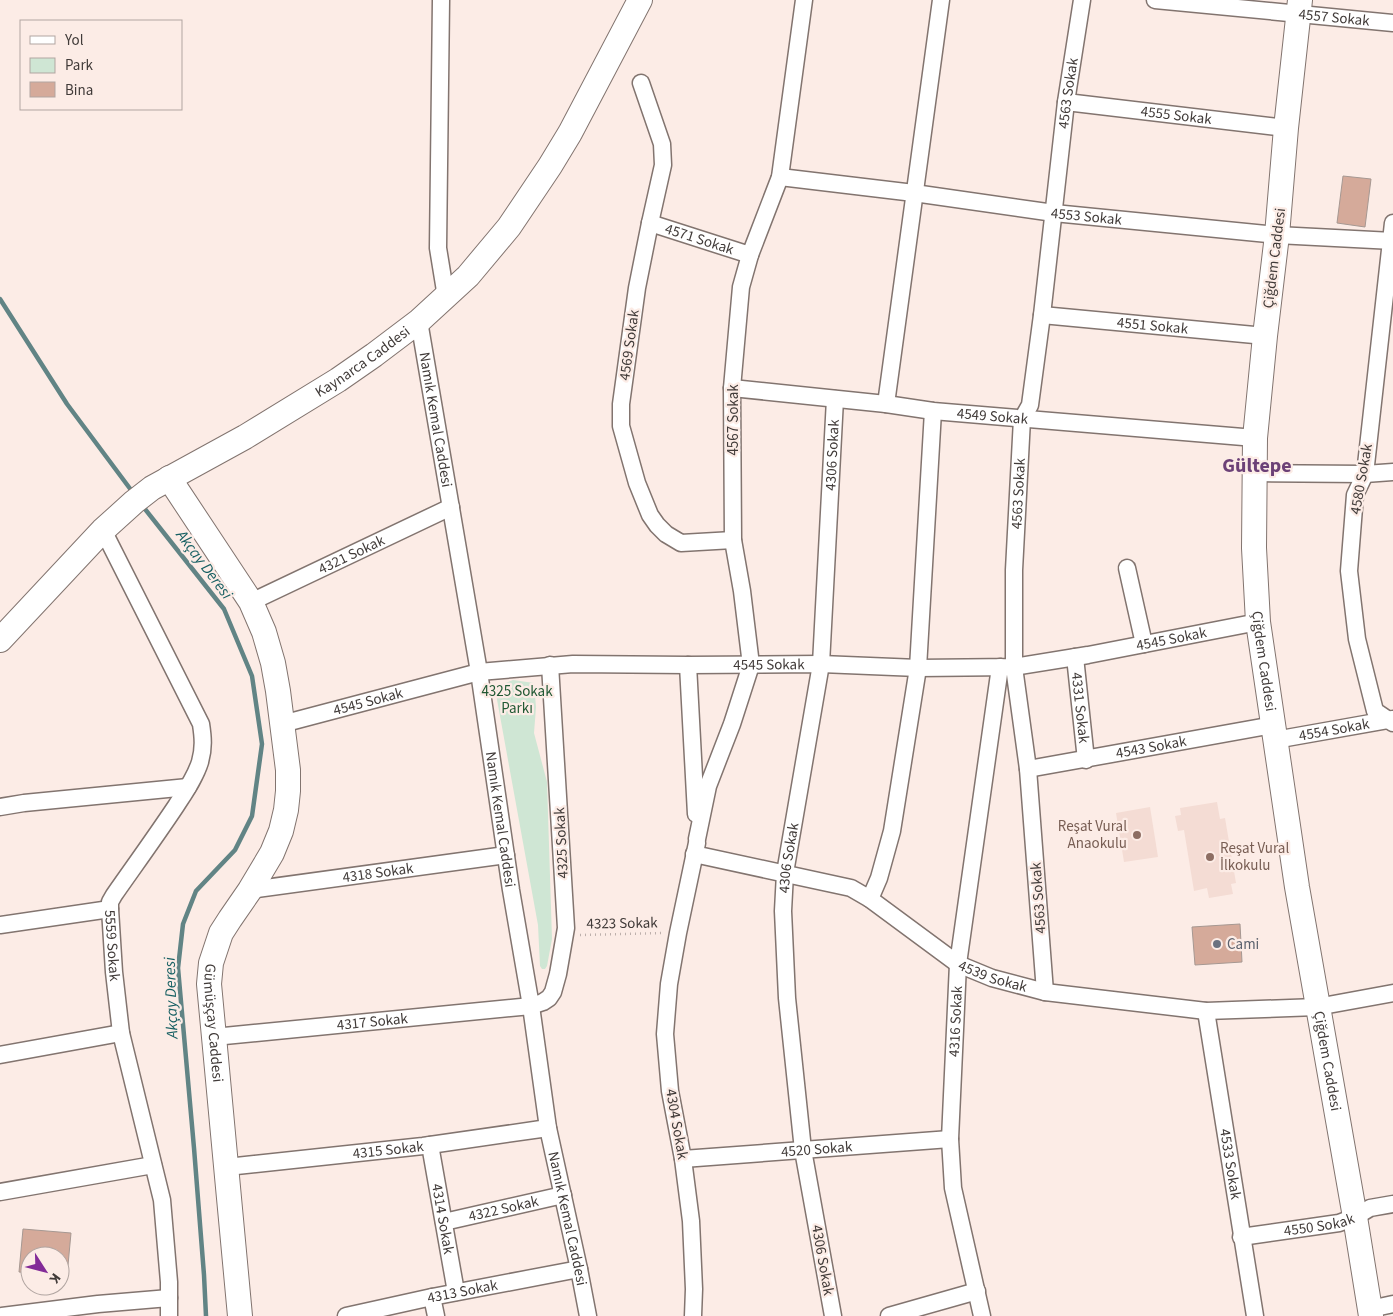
<svg xmlns="http://www.w3.org/2000/svg" width="1393" height="1316" font-family="'Source Sans 3',sans-serif">
	<style>
		.built { fill: #f4dcd4 }
		.green { fill: #cfe6d4 }
		.lines { fill: none; stroke-linecap: round; stroke-linejoin: round }
		.stream { stroke: #618485; stroke-width: 4.5 }
		.building { fill: #d5aa9a; stroke: #a69892 }
		.street-casing { stroke: #82746f; stroke-width: 19 }
		.secondary-casing { stroke: #82746f; stroke-width: 26 }
		.path { stroke: #bcafab; stroke-width: 2.5; stroke-dasharray: 1 4; stroke-linecap: butt }
		.street { stroke: #fff; stroke-width: 16 }
		.secondary { stroke: #fff; stroke-width: 24 }
		.education-dot { fill: #8d6e63; stroke: #fcece6; stroke-width: 2 }
		.worship-dot { fill: #6b7280; stroke: #fcece6; stroke-width: 2 }
		.labels { text-anchor: middle; stroke-width: 4.5; stroke-linejoin: round; paint-order: stroke }
		.street-label { font-size: 15px; fill: #413b39; stroke: #fcece6 }
		.park-label { font-size: 15px; fill: #215934; stroke: #fcece6 }
		.education-label { font-size: 15px; fill: #785e54; stroke: #fcece6; text-anchor: end }
		.worship-label { font-size: 15px; fill: #5b616d; stroke: #fcece6; text-anchor: start }
		.water-label { font-size: 16px; font-style: italic; fill: #165f62; stroke: #fcece6 }
		.district-label { font-size: 20px; font-weight: bold; fill: #6c4177; stroke: #fcece6 }
	</style>
	<rect width="100%" height="100%" fill="#fcece6"/>
	<!-- built -->
	<g class="built">
		<path d="M 1217,802 L 1220,819 L 1225,818 L 1236,883 L 1231,884 L 1233,894 L 1209,898 L 1207,888 L 1194,891 L 1184,830 L 1178,831 L 1175,816 L 1181,815 L 1180,808 Z"/>
		<path d="M 1150,807 L 1158,857 L 1124,862 L 1116,813 Z"/>
	</g>
	<!-- green -->
	<path class="green" d="M 513,680 L 534,683 L 536,707 L 534,733 L 547,782 L 552,939 L 547,966 L 545,969 L 542,969 L 540,966 L 538,925 L 496,694 L 497,689 L 503,684 Z"/>
	<g class="lines">
		<!-- stream -->
		<g class="stream">
			<path d="M 0,299 L 67,404 L 134,494"/>
			<path d="M 141,504 L 224,609 L 252,676 L 262,744 L 252,816 L 235,850 L 196,891 L 183,924 L 178,968 L 194,1148 L 204,1275 L 206,1316"/>
		</g>
	</g>
	<!-- building -->
	<g class="building">
		<path d="M 1343,176 L 1371,179 L 1365,227 L 1337,223 Z"/>
		<path d="M 1240,924 L 1242,962 L 1195,965 L 1192,927 Z"/>
		<path d="M 23,1229 L 71,1233 L 67,1276 L 60,1275 L 60,1256 L 30,1256 L 30,1273 L 19,1272 Z"/>
	</g>
	<g class="lines">
		<!-- street casing -->
		<g class="street-casing">
			<g id="street">
				<path d="M 441,0 L 438,248 L 446,297"/>
				<path id="s1" d="M 1155,0 L 1393,23"/>
				<path d="M 641,83 L 662,144 L 663,165 L 650,223 L 637,288 L 621,404 L 621,426 L 637,483 L 650,515 L 657,525 L 666,534 L 681,543 L 733,540"/>
				<path id="s2" d="M 1066,102 L 1286,128"/>
				<path id="s3" d="M 780,177 L 914,193 L 1054,213 L 1277,235 L 1393,241"/>
				<path id="s4" d="M 650,223 L 750,255"/>
				<path d="M 1393,223 L 1365,474 L 1355,495 L 1349,571 L 1357,639 L 1375,711 L 1393,723"/>
				<path id="s5" d="M 1042,315 L 1265,336"/>
				<path id="s6" d="M 419,321 L 479,672 L 511,890 L 531,1006 L 548,1128 L 579,1269 L 588,1316"/>
				<path id="s7" d="M 732,388 L 886,404 L 933,411 L 1255,438"/>
				<path d="M 886,404 L 941,0"/>
				<path d="M 1254,473 L 1365,474 L 1393,472"/>
				<path id="s8" d="M 103,530 L 201,724 C 203,737 204,748 200,762 C 195,778 185,792 176,806 C 156,836 135,865 114,895 L 110,902 L 110,909 L 114,972 L 121,1033 L 162,1200 L 169,1282 L 169,1316"/>
				<path d="M 1127,568 L 1144,644"/>
				<path id="s9" d="M 251,602 L 451,507"/>
				<path id="s10" d="M 1075,657 L 1086,760"/>
				<path d="M 688,665 L 696,814"/>
				<path id="s11" d="M 282,724 L 479,672 L 573,664 L 688,665 L 821,664 L 918,668 L 1014,667 L 1088,655 L 1258,622"/>
				<path id="s12" d="M 1275,740 L 1393,719"/>
				<path id="s13" d="M 1028,769 L 1273,725"/>
				<path d="M 0,807 L 24,803 L 188,787"/>
				<path d="M 697,839 L 708,786 L 732,724 L 751,665 L 742,591 L 733,540 L 732,388 L 741,287 L 750,255 L 780,177 L 804,0"/>
				<path id="s14" d="M 694,854 L 851,888 L 870,899 L 958,964 L 992,978 L 1045,992 L 1206,1011 L 1317,1007 L 1393,993"/>
				<path id="s15" d="M 250,890 L 506,855"/>
				<path d="M 870,899 L 879,878 L 892,831 L 918,668 L 933,411"/>
				<path d="M 0,925 L 110,909"/>
				<path id="s16" d="M 1045,992 L 1028,769 L 1014,667 L 1014,570 L 1022,419 L 1030,405 L 1042,315 L 1066,102 L 1082,0"/>
				<path id="s17" d="M 1206,1011 L 1255,1316"/>
				<path id="s18" d="M 214,1037 L 531,1006 L 543,1002 L 549,998 L 553,992 L 558,974 L 566,928 L 550,665"/>
				<path d="M 0,1055 L 121,1033"/>
				<path id="s19" d="M 430,1145 L 456,1292"/>
				<path id="s20" d="M 683,1159 L 950,1139"/>
				<path id="s21" d="M 227,1167 L 423,1146 L 548,1128"/>
				<path d="M 0,1192 L 153,1165"/>
				<path id="s22" d="M 444,1222 L 563,1195"/>
				<path id="s23" d="M 1241,1237 L 1339,1223 L 1355,1217 L 1370,1208 L 1393,1204"/>
				<path d="M 432,1297 L 436,1316"/>
				<path d="M 1370,1309 L 1393,1304"/>
				<path d="M 2,1316 L 98,1304 L 169,1298"/>
				<path id="s24" d="M 346,1316 L 432,1297 L 579,1269"/>
				<path d="M 693,1316 L 694,1289 L 691,1221 L 683,1159 L 670,1091 L 665,1034 L 669,984 L 678,933 L 697,843"/>
				<path id="s25" d="M 833,1316 L 803,1150 L 787,998 L 783,911 L 785,873 L 821,664 L 835,399"/>
				<path d="M 889,1316 L 977,1291"/>
				<path id="s26" d="M 982,1316 L 953,1188 L 950,1139 L 958,964 L 1000,667"/>
			</g>
		</g>
		<!-- secondary casing -->
		<g class="secondary-casing">
			<g id="secondary">
				<path id="s27" d="M 1300,0 L 1286,128 L 1277,235 L 1265,336 L 1255,438 L 1254,548 L 1258,622 L 1297,887 L 1355,1217 L 1371,1316"/>
				<path id="s28" d="M 169,478 L 251,602 L 264,632 L 273,663 L 278,691 L 288,770 L 288,791 L 286,810 L 281,831 L 272,853 L 250,890 L 230,919 L 221,933 L 211,963 L 209,984 L 214,1037 L 240,1316"/>
				<path id="s29" d="M 0,640 L 103,530 L 134,502 L 152,488 L 245,437 L 338,380 L 374,355 L 419,321 L 468,276 L 509,227 L 550,166 L 570,133 L 640,0"/>
			</g>
		</g>
		<!-- path -->
		<path class="path" d="M 580,935 L 664,933"/>
		<!-- street -->
		<use href="#street" class="street"/>
		<!-- secondary -->
		<use href="#secondary" class="secondary"/>
	</g>
	<!-- markers -->
	<g class="education-dot">
		<circle cx="1137" cy="835" r="5"/>
		<circle cx="1210" cy="857" r="5"/>
	</g>
	<circle class="worship-dot" cx="1217" cy="944" r="5"/>
	<g class="labels">
		<!-- street labels -->
		<g class="street-label">
			<text dy="5" stroke="none"><textPath href="#s1" startOffset="180">4557 Sokak</textPath></text>
			<text dy="5" stroke="none"><textPath href="#s16" startOffset="905">4563 Sokak</textPath></text>
			<text dy="5" stroke="none"><textPath href="#s2" startOffset="111">4555 Sokak</textPath></text>
			<text dy="5" stroke="none"><textPath href="#s3" startOffset="309">4553 Sokak</textPath></text>
			<text dy="5" stroke="none"><textPath href="#s4" startOffset="52">4571 Sokak</textPath></text>
			<text transform="translate(1274 258) rotate(-83)" y="5">Çiğdem Caddesi</text>
			<text dy="5" stroke="none"><textPath href="#s5" startOffset="111">4551 Sokak</textPath></text>
			<text transform="translate(629 345) rotate(-82)" y="5">4569 Sokak</text>
			<text dy="5" stroke="none"><textPath href="#s29" startOffset="461">Kaynarca Caddesi</textPath></text>
			<text dy="5" stroke="none"><textPath href="#s7" startOffset="262">4549 Sokak</textPath></text>
			<text dy="5" stroke="none"><textPath href="#s6" startOffset="100">Namık Kemal Caddesi</textPath></text>
			<text transform="translate(733 420) rotate(-90)" y="5">4567 Sokak</text>
			<text dy="5" stroke="none"><textPath href="#s25" startOffset="868">4306 Sokak</textPath></text>
			<text transform="translate(1361 479) rotate(-80)" y="5">4580 Sokak</text>
			<text dy="5" stroke="none"><textPath href="#s16" startOffset="500">4563 Sokak</textPath></text>
			<text dy="5" stroke="none"><textPath href="#s9" startOffset="111">4321 Sokak</textPath></text>
			<text dy="5" stroke="none"><textPath href="#s11" startOffset="899">4545 Sokak</textPath></text>
			<text dy="5" stroke="none"><textPath href="#s27" startOffset="664">Çiğdem Caddesi</textPath></text>
			<text dy="5" stroke="none"><textPath href="#s11" startOffset="494">4545 Sokak</textPath></text>
			<text dy="5" stroke="none"><textPath href="#s11" startOffset="89">4545 Sokak</textPath></text>
			<text dy="5" stroke="none"><textPath href="#s10" startOffset="51">4331 Sokak</textPath></text>
			<text dy="5" stroke="none"><textPath href="#s12" startOffset="60">4554 Sokak</textPath></text>
			<text dy="5" stroke="none"><textPath href="#s13" startOffset="125">4543 Sokak</textPath></text>
			<text dy="5" stroke="none"><textPath href="#s6" startOffset="505">Namık Kemal Caddesi</textPath></text>
			<text transform="translate(561 843) rotate(-93)" y="5">4325 Sokak</text>
			<text dy="5" stroke="none"><textPath href="#s25" startOffset="462">4306 Sokak</textPath></text>
			<text dy="5" stroke="none"><textPath href="#s15" startOffset="129">4318 Sokak</textPath></text>
			<text transform="translate(1038 898) rotate(-94)" y="5">4563 Sokak</text>
			<text transform="translate(622 923) rotate(-1)" y="5">4323 Sokak</text>
			<text dy="5" stroke="none"><textPath href="#s8" startOffset="466">5559 Sokak</textPath></text>
			<text dy="5" stroke="none"><textPath href="#s14" startOffset="329">4539 Sokak</textPath></text>
			<text dy="5" stroke="none"><textPath href="#s18" startOffset="159">4317 Sokak</textPath></text>
			<text dy="5" stroke="none"><textPath href="#s26" startOffset="298">4316 Sokak</textPath></text>
			<text dy="5" stroke="none"><textPath href="#s28" startOffset="594">Gümüşçay Caddesi</textPath></text>
			<text dy="5" stroke="none"><textPath href="#s27" startOffset="1069">Çiğdem Caddesi</textPath></text>
			<text transform="translate(677 1124) rotate(80)" y="5">4304 Sokak</text>
			<text dy="5" stroke="none"><textPath href="#s20" startOffset="134">4520 Sokak</textPath></text>
			<text dy="5" stroke="none"><textPath href="#s21" startOffset="162">4315 Sokak</textPath></text>
			<text dy="5" stroke="none"><textPath href="#s17" startOffset="155">4533 Sokak</textPath></text>
			<text dy="5" stroke="none"><textPath href="#s22" startOffset="61">4322 Sokak</textPath></text>
			<text dy="5" stroke="none"><textPath href="#s6" startOffset="910">Namık Kemal Caddesi</textPath></text>
			<text dy="5" stroke="none"><textPath href="#s19" startOffset="75">4314 Sokak</textPath></text>
			<text dy="5" stroke="none"><textPath href="#s23" startOffset="79">4550 Sokak</textPath></text>
			<text transform="translate(823 1260) rotate(80)" y="5">4306 Sokak</text>
			<text dy="5" stroke="none"><textPath href="#s24" startOffset="119">4313 Sokak</textPath></text>
		</g>
		<!-- park labels -->
		<g class="park-label">
			<text x="517" y="696">4325 Sokak<tspan x="517" dy="17">Parkı</tspan></text>
		</g>
		<!-- education labels -->
		<g class="education-label">
			<text x="1127" y="831">Reşat Vural<tspan x="1127" dy="17">Anaokulu</tspan></text>
			<text x="1220" y="853" text-anchor="start">Reşat Vural<tspan x="1220" dy="17">İlkokulu</tspan></text>
		</g>
		<!-- worship labels -->
		<g class="worship-label">
			<text x="1227" y="949">Cami</text>
		</g>
		<!-- water labels -->
		<g class="water-label">
			<text transform="translate(205 564) rotate(53)" y="6">Akçay Deresi</text>
			<text transform="translate(170 998) rotate(-92)" y="6">Akçay Deresi</text>
		</g>
		<!-- district labels -->
		<g class="district-label">
			<text x="1257" y="472">Gültepe</text>
		</g>
	</g>
	<!-- legend -->
	<rect x="20" y="20" width="162" height="90" fill="#fcece6" stroke="#b1a5a1"/>
	<rect x="30" y="36" width="25" height="8" fill="#ffffff" stroke="#b1a5a1"/>
	<text x="65" y="45" font-size="15" fill="#413b39">Yol</text>
	<rect x="30" y="58" width="25" height="15" fill="#cfe6d4" stroke="#b1a5a1"/>
	<text x="65" y="70" font-size="15" fill="#413b39">Park</text>
	<rect x="30" y="82" width="25" height="15" fill="#d5aa9a" stroke="#b1a5a1"/>
	<text x="65" y="95" font-size="15" fill="#413b39">Bina</text>
	<!-- north arrow -->
	<g transform="translate(45 1271) rotate(126)"><circle r="24" fill="#fcece6" stroke="#b1a5a1"/>
	<path d="M0-4L9 19L0 12L-9 19Z" fill="#832b98"/>
	<text y="-8" font-size="14" font-weight="bold" text-anchor="middle" fill="#413b39">K</text>
	</g>
</svg>
